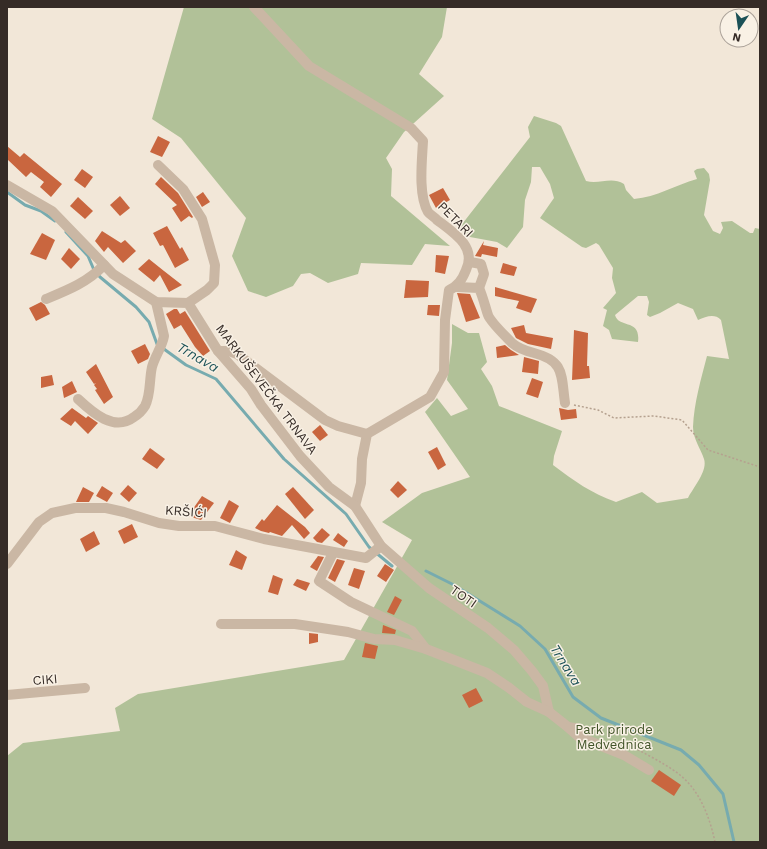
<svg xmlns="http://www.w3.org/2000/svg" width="767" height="849" font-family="'Work Sans',sans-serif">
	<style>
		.green { fill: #b1c198 }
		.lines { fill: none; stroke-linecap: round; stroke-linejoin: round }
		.stream { stroke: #77abaf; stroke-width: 3 }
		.building { fill: #c9663f }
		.path { stroke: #b5a18f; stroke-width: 1.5; stroke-dasharray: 2 2; stroke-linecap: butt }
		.minor { stroke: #cab7a4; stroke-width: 10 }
		.labels { text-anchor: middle; stroke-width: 3; stroke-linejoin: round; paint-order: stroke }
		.street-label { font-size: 13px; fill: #352b26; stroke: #f9f1e5 }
		.park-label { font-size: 13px; fill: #425429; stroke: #f9f1e5 }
		.water-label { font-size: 14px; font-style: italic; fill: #1b5157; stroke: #f9f1e5 }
	</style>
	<rect width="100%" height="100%" fill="#f2e7d8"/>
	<!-- green -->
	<g class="green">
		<path d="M 184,7 L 447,7 L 442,37 L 419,74 L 444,96 L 404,132 L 386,158 L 392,169 L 391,196 L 450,246 L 425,244 L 412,265 L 361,263 L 358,274 L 328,283 L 310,273 L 301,274 L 293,286 L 266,297 L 248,291 L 232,256 L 246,218 L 181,138 L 152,119 Z"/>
		<path d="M 534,116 L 556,123 L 561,126 L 586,181 C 599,185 611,176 624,184 L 626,190 L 634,199 C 657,197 675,185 697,179 L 694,171 L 697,169 L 704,168 L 709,174 L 710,180 L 704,215 L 713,231 L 720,234 L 723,228 L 721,222 L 732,221 L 750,233 L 753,233 L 755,228 L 760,229 L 760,842 L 7,842 L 7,756 L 23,743 L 120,731 L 115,708 L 138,694 L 344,660 L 412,540 L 382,522 L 422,493 L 470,477 L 425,412 L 437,398 L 451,416 L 468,409 L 447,380 L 452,343 L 452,324 L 468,333 L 479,333 L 487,362 L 481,369 L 492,386 L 499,406 L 562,431 L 554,456 L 553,465 C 574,481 591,493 616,502 L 642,492 L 657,503 L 688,498 C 693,488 708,471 704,459 C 701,449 693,439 693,427 C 694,403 701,379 707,356 L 729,359 L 721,320 C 714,313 706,317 698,320 L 693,309 L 678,303 L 660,313 L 650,317 L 647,315 L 649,302 L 647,296 L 638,296 L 615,315 C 619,329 641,318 638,342 L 612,339 L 609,330 L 603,326 L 607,310 L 603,308 L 616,293 L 612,278 L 613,268 L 599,245 L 596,243 L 586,248 L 582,247 L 540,218 L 554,198 L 550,184 L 540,167 L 532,167 L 531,182 L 525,200 L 523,227 L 507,248 L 497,242 L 470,237 L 459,228 L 530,137 L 528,127 Z"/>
	</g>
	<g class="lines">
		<!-- stream -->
		<g class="stream">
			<path d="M 7,192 L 25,205 L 41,211 L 55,221"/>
			<path d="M 66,232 L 88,256 L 94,270 L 100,277 L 136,307 L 149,322 L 157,344 L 186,365 L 216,379 L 284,459 L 346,514 L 369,547 L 392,566"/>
			<path d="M 426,571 L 454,585 L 520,626 L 545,649 L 573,697 L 601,718 L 681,750 L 699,765 L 723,794 L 734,842"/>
		</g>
	</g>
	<!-- building -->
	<g class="building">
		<path d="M 158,136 L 170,142 L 162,157 L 150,152 Z"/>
		<path d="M 7,146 L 20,157 L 24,153 L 62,184 L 51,197 L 40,187 L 44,182 L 31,172 L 26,177 L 7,159 Z"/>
		<path d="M 82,169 L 93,177 L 85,188 L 74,180 Z"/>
		<path d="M 161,177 L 178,193 L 193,217 L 192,218 L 189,216 L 181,222 L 172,208 L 177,205 L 155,184 Z"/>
		<path d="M 443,188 L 450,200 L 436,208 L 429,195 Z"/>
		<path d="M 203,192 L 210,202 L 202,207 L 196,197 Z"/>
		<path d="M 120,196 L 130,208 L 120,216 L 110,205 Z"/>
		<path d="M 78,197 L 93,211 L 85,219 L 70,206 Z"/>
		<path d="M 167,226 L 180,249 L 182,247 L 189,260 L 175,268 L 163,245 L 160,246 L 153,233 Z"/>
		<path d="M 102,231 L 121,243 L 125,240 L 136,251 L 123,263 L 108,247 L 104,252 L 95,241 Z"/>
		<path d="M 42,233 L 55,240 L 46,260 L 30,254 Z"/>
		<path d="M 484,241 L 483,245 L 498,248 L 497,257 L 482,254 L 481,257 L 475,256 Z"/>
		<path d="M 69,248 L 80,259 L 71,269 L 61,259 Z"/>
		<path d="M 436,255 L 449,256 L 445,274 L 435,272 Z"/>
		<path d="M 149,259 L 164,271 L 182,285 L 169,292 L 160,275 L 154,282 L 138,269 Z"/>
		<path d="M 503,263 L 517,267 L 514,276 L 500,273 Z"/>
		<path d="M 406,280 L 429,281 L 428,297 L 404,298 Z"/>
		<path d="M 495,287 L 537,299 L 531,313 L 516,308 L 519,301 L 495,296 Z"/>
		<path d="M 457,293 L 470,294 L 480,318 L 466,322 Z"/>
		<path d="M 41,302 L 45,305 L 50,314 L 36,321 L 29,308 Z"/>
		<path d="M 428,305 L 440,305 L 439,316 L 427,315 Z"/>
		<path d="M 174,309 L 177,309 L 180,314 L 185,311 L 210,351 L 203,356 L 195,347 L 181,325 L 174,329 L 166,314 Z"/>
		<path d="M 524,325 L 526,333 L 553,338 L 551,349 L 528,344 L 516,338 L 511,328 Z"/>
		<path d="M 574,330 L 588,333 L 587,366 L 589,366 L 590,378 L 572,380 Z"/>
		<path d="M 145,344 L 150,354 L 148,359 L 138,364 L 131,351 Z"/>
		<path d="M 505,345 L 511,350 L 519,355 L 497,358 L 496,347 Z"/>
		<path d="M 524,357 L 539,361 L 538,374 L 522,372 Z"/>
		<path d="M 96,364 L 113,397 L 104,404 L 95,390 L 97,389 L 94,385 L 96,383 L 94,384 L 86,372 Z"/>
		<path d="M 52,375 L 54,385 L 41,388 L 41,377 Z"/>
		<path d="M 532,378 L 543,382 L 538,398 L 526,394 Z"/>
		<path d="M 72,381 L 77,392 L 64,398 L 62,387 Z"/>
		<path d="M 72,408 L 86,418 L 88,416 L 98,423 L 88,434 L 75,421 L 71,426 L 60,419 Z"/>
		<path d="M 559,408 L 568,410 L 576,409 L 577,418 L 561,420 Z"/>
		<path d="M 320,425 L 328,435 L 320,441 L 312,432 Z"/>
		<path d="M 437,447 L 446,465 L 438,470 L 428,452 Z"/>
		<path d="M 150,448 L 165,459 L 157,469 L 142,459 Z"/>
		<path d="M 398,481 L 407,490 L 398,498 L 390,490 Z"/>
		<path d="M 128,485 L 137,493 L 129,502 L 120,494 Z"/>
		<path d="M 102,486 L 113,493 L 107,502 L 96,496 Z"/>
		<path d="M 83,487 L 94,493 L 89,502 L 76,502 Z"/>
		<path d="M 293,487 L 314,510 L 305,519 L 285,494 Z"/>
		<path d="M 202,496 L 214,503 L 201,520 L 188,516 Z"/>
		<path d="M 229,500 L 239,506 L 230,523 L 220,518 Z"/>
		<path d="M 277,505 L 305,527 L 310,533 L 304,539 L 292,525 L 282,536 L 270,532 L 269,533 L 261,531 L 255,528 L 262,519 L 264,521 Z"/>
		<path d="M 132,524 L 138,537 L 124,544 L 118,531 Z"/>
		<path d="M 322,528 L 330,535 L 322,543 L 317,542 L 313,538 Z"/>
		<path d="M 94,531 L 100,544 L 86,552 L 80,539 Z"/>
		<path d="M 338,533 L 348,541 L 344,547 L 333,540 Z"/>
		<path d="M 236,550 L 247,557 L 242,570 L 229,565 Z"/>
		<path d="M 318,556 L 324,557 L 317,571 L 310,567 Z"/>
		<path d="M 337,559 L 345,561 L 335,582 L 328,578 Z"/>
		<path d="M 385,564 L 394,570 L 386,582 L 377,576 Z"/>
		<path d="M 354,568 L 365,571 L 359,589 L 348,585 Z"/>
		<path d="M 273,575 L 283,579 L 278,595 L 268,592 Z"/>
		<path d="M 297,579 L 310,583 L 306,591 L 293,585 Z"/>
		<path d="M 395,596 L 402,600 L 394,615 L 387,612 Z"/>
		<path d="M 383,625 L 396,630 L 395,634 L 382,633 Z"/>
		<path d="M 309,633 L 318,634 L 318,642 L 309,644 Z"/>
		<path d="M 365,643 L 378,646 L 375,659 L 362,657 Z"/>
		<path d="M 476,688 L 483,701 L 469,708 L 462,695 Z"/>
		<path d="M 659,770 L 681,785 L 674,796 L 651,781 Z"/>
	</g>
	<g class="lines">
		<!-- path -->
		<g class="path">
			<path d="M 574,405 L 598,410 L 614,418 L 654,416 L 682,420 L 708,450 L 760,467"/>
			<path d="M 627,745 L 635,748 C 649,756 666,764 680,775 C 700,791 710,818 715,842"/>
		</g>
		<!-- minor -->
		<g class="minor">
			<path d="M 254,7 L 309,66 L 411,128 L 423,141 C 422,161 418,195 428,212 C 430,215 435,217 437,220 C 454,233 477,247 466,270 C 462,280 458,286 449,290 L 445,320 L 444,372 L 430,397 L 367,434 L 362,459 L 361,483 L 355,506"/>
			<path d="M 158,165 L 183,189 L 202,219 L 215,265 L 214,283 L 207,290 L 188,303"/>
			<path d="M 7,185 L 52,211 L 113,274 L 156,302 L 188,303 L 218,351 L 251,389 L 261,405 L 300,456 L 329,487 L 355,506 L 381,546 L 429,588 L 488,628 L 514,650 L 532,671 L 543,686 L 549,712"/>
			<path d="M 470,262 L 481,264 L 484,274 L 479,288"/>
			<path d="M 457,287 L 479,288 C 483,297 485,306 488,315 C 490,321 507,338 512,343 C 519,349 526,351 534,353 C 565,361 561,375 565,403"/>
			<path d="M 46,299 C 68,290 88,282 104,265"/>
			<path d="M 218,351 L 229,351 L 237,354 L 325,420 L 338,426 L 367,434"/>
			<path d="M 78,399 C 93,413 114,432 134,417 C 139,414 142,411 145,406 C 151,395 149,380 152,367 C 155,356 162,347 164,336 L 156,302"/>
			<path d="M 333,553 L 319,581 L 351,602 L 412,631 L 426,649 L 487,673 L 508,687 L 527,702 L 549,712 L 568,727 L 580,729"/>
			<path d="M 7,564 L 39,522 L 52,513 L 75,508 L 106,508 L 124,512 L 159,523 L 179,526 L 215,526 L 264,539 L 366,558 L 381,546"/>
			<path d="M 221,624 L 295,624 L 348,632 L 374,639 L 395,640 L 426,649"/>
			<path d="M 7,695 L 85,688"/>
			<path d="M 569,728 L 579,737 L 624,755 L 649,770"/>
		</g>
	</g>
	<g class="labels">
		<!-- street labels -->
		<g class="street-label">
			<text transform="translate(456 219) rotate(45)" y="5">PETARI</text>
			<text transform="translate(267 389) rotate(53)" y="5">MARKUŠEVEČKA TRNAVA</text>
			<text transform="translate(186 511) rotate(4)" y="5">KRŠIĆI</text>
			<text transform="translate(464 596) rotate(35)" y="5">TOTI</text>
			<text transform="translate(45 679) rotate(-5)" y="5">CIKI</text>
		</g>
		<!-- park labels -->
		<g class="park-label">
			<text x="614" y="734">Park prirode<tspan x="614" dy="15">Medvednica</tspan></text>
		</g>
		<!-- water labels -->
		<g class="water-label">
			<text transform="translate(198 357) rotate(30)" y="5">Trnava</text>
			<text transform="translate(566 665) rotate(58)" y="5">Trnava</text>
		</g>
	</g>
	<!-- border -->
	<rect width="767" height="849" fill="none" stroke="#352b26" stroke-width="16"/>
	<!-- north arrow -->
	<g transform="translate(739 28) rotate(193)"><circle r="19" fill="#f9f1e5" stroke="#aba299"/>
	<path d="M0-3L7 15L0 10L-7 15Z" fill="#1b5157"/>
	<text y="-6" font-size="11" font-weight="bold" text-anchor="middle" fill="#352b26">N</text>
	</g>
</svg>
